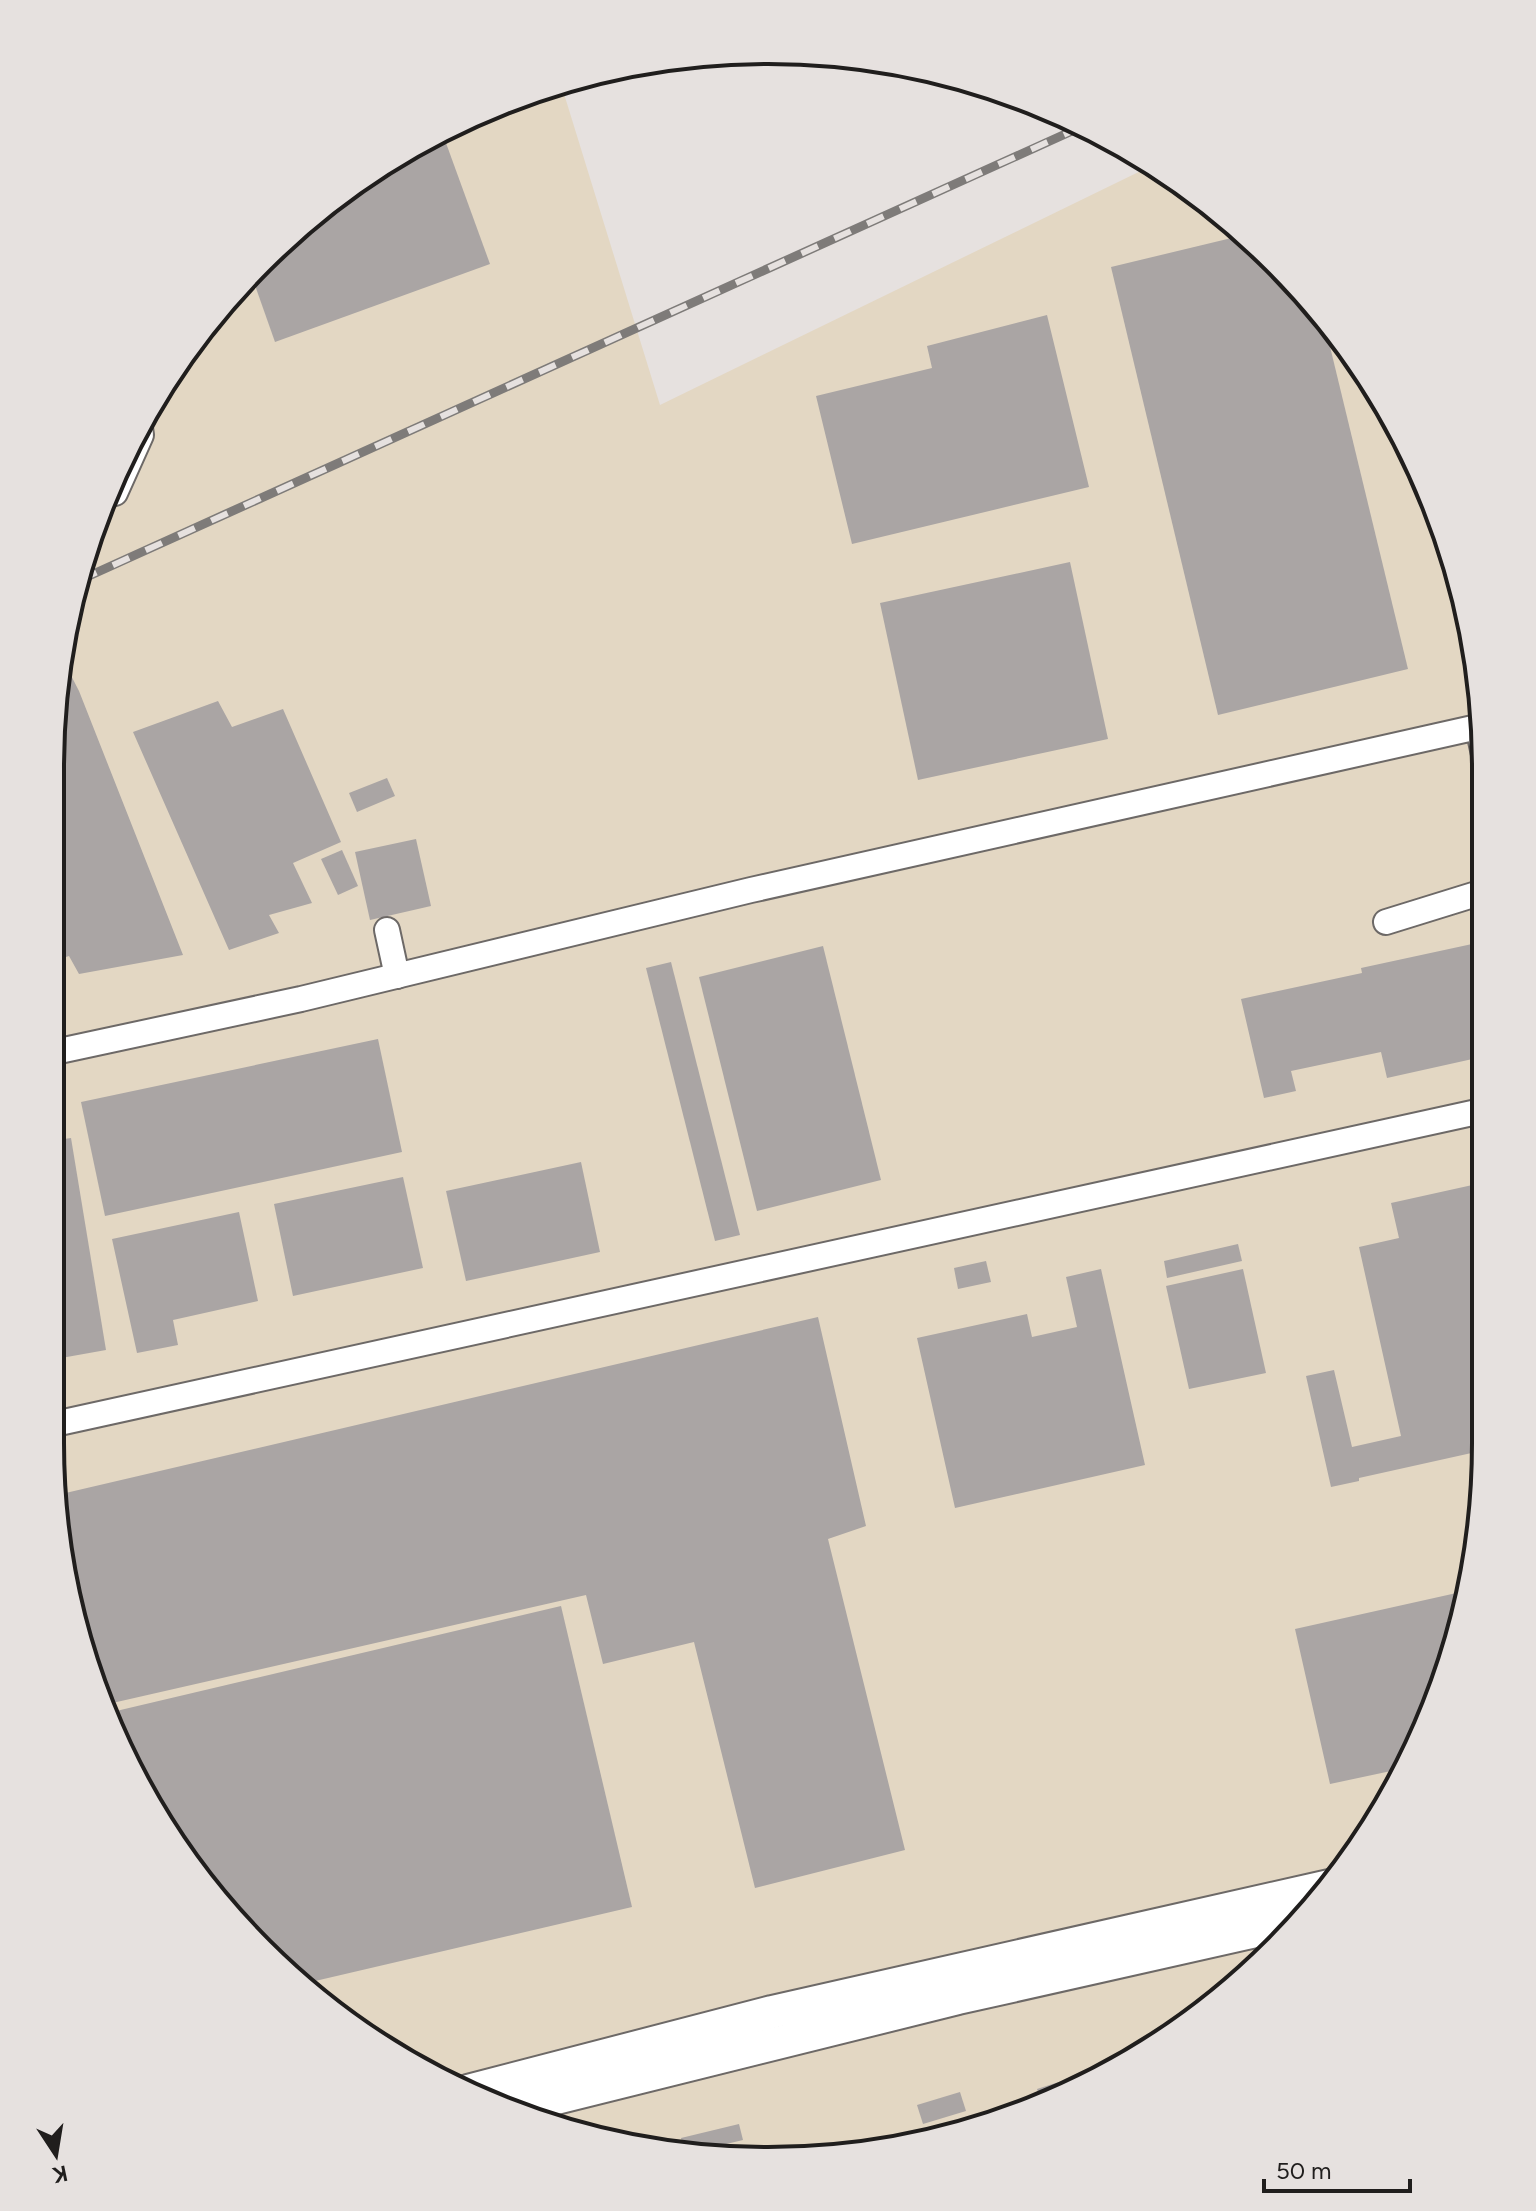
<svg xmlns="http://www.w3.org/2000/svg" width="1536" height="2211" font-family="Figtree,sans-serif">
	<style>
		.industrial { fill: #e3d7c3 }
		.building { fill: #aaa5a4 }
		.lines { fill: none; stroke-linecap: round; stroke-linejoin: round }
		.street-casing { stroke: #6d6967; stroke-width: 28 }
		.secondary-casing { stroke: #6d6967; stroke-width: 36 }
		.street { stroke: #fff; stroke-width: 24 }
		.secondary { stroke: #fff; stroke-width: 32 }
		.rail-casing { stroke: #7e7b79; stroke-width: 9 }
		.rail { stroke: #e6e1df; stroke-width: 6; stroke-dasharray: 18; stroke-linecap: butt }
		.rim { fill: none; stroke: #201e1d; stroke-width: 4 }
	</style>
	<rect width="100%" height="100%" fill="#e6e1df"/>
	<!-- industrial -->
	<path class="industrial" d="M 561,84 L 660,405 L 1155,164 L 1167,171 L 1276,261 L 1412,450 L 1472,628 L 1486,768 L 1486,1443 L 1472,1584 L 1431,1718 L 1365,1842 L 1275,1951 L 1086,2087 L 908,2147 L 675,2155 L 493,2106 L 295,1983 L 171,1842 L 75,1629 L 50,1443 L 50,768 L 64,628 L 124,450 L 261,260 L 369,171 L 494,104 Z"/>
	<!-- building -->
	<g class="building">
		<path d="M 442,132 L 490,264 L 275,342 L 251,274 L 261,260 L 369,171 Z"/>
		<path d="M 1244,235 L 1276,261 L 1326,330 L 1408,669 L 1218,715 L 1111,267 Z"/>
		<path d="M 1047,315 L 1089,487 L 852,544 L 816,396 L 932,368 L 927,346 Z"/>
		<path d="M 1070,562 L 1108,739 L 918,780 L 880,603 Z"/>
		<path d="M 61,656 L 79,691 L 183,955 L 79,974 L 69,956 L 50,962 L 50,768 Z"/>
		<path d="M 218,701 L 232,727 L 283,709 L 341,842 L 293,863 L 312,903 L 269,915 L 279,933 L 229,950 L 133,732 Z"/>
		<path d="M 387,778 L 395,796 L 357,812 L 349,793 Z"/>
		<path d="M 416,839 L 431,906 L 370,920 L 355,852 Z"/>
		<path d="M 342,850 L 358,886 L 338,895 L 321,859 Z"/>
		<path d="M 1486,941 L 1486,1056 L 1387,1078 L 1381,1052 L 1291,1071 L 1296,1091 L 1264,1098 L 1241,999 L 1362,973 L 1361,968 Z"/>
		<path d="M 823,946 L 881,1180 L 757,1211 L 699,977 Z"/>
		<path d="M 671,962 L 740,1235 L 715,1241 L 646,968 Z"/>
		<path d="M 378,1039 L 402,1152 L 105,1216 L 81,1102 Z"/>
		<path d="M 71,1138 L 106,1350 L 50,1360 L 50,1141 Z"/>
		<path d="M 581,1162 L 600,1252 L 466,1281 L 446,1191 Z"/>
		<path d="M 403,1177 L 423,1268 L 293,1296 L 274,1204 Z"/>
		<path d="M 1486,1182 L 1485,1450 L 1359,1478 L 1359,1481 L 1331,1487 L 1306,1376 L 1334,1370 L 1352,1447 L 1401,1436 L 1359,1247 L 1399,1238 L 1391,1203 Z"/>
		<path d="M 239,1212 L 258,1301 L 173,1320 L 178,1345 L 137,1353 L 112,1239 Z"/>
		<path d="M 1238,1244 L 1242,1261 L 1167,1278 L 1164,1261 Z"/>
		<path d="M 986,1261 L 991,1282 L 958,1289 L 954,1268 Z"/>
		<path d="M 1101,1269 L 1145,1465 L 955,1508 L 917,1338 L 1027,1314 L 1032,1337 L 1077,1327 L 1066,1277 Z"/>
		<path d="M 1243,1269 L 1266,1373 L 1189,1389 L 1166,1286 Z"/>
		<path d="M 818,1317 L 866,1526 L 828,1539 L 905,1850 L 755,1888 L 694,1642 L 603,1664 L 586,1595 L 108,1704 L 75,1629 L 57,1495 Z"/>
		<path d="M 1470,1590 L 1431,1718 L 1416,1723 L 1420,1740 L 1405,1768 L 1330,1784 L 1295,1629 Z"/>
		<path d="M 561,1606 L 632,1907 L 298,1985 L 295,1983 L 171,1842 L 112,1712 Z"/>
		<path d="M 1118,2063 L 1086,2087 L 1041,2102 L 1037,2089 Z"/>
		<path d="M 960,2092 L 966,2111 L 923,2124 L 917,2105 Z"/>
		<path d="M 968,2121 L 970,2126 L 925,2141 L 923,2132 Z"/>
		<path d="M 739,2124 L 743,2140 L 684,2154 L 681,2138 Z"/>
	</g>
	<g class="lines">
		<!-- street casing -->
		<g class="street-casing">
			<g id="street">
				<path d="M 115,493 L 141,435 L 140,428"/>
				<path d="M 1478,727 L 1485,759"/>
				<path d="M 1386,922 L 1486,891"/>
				<path d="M 387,930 L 397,976"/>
				<path d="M 50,1053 L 301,999 L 751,890 L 1482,726"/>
				<path d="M 50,1425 L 1486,1110"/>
			</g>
		</g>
		<!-- secondary casing -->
		<g class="secondary-casing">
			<g id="secondary">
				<path d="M 468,2091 L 772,2012 L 1329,1886"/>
				<path d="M 508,2110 L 958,1998 L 1300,1921"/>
			</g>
		</g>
		<!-- street -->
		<use href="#street" class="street"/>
		<!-- secondary -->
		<use href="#secondary" class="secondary"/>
		<!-- rail casing -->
		<g class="rail-casing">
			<path id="rail" d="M 80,580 L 1083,126"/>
		</g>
		<!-- rail -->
		<use href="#rail" class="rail"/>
	</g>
	<!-- crop -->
	<path d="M0 0H1536V2211H0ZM768 64H768A704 704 0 0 1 1472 768V1443A704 704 0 0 1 768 2147H768A704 704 0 0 1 64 1443V768A704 704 0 0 1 768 64Z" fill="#e6e1df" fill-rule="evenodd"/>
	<path class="rim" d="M768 64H768A704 704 0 0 1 1472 768V1443A704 704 0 0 1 768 2147H768A704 704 0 0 1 64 1443V768A704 704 0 0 1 768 64Z"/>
	<!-- north arrow -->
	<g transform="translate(56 2155) rotate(168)" stroke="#e6e1df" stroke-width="6" paint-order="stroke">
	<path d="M0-6L14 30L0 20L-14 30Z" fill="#201e1d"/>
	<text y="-12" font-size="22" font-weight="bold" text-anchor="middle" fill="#201e1d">K</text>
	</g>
	<!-- scale -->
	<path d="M1264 2179v12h146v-12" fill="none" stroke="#201e1d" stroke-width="4"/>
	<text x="1276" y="2179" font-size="24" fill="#201e1d" stroke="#e6e1df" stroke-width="6" paint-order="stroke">50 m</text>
</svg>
